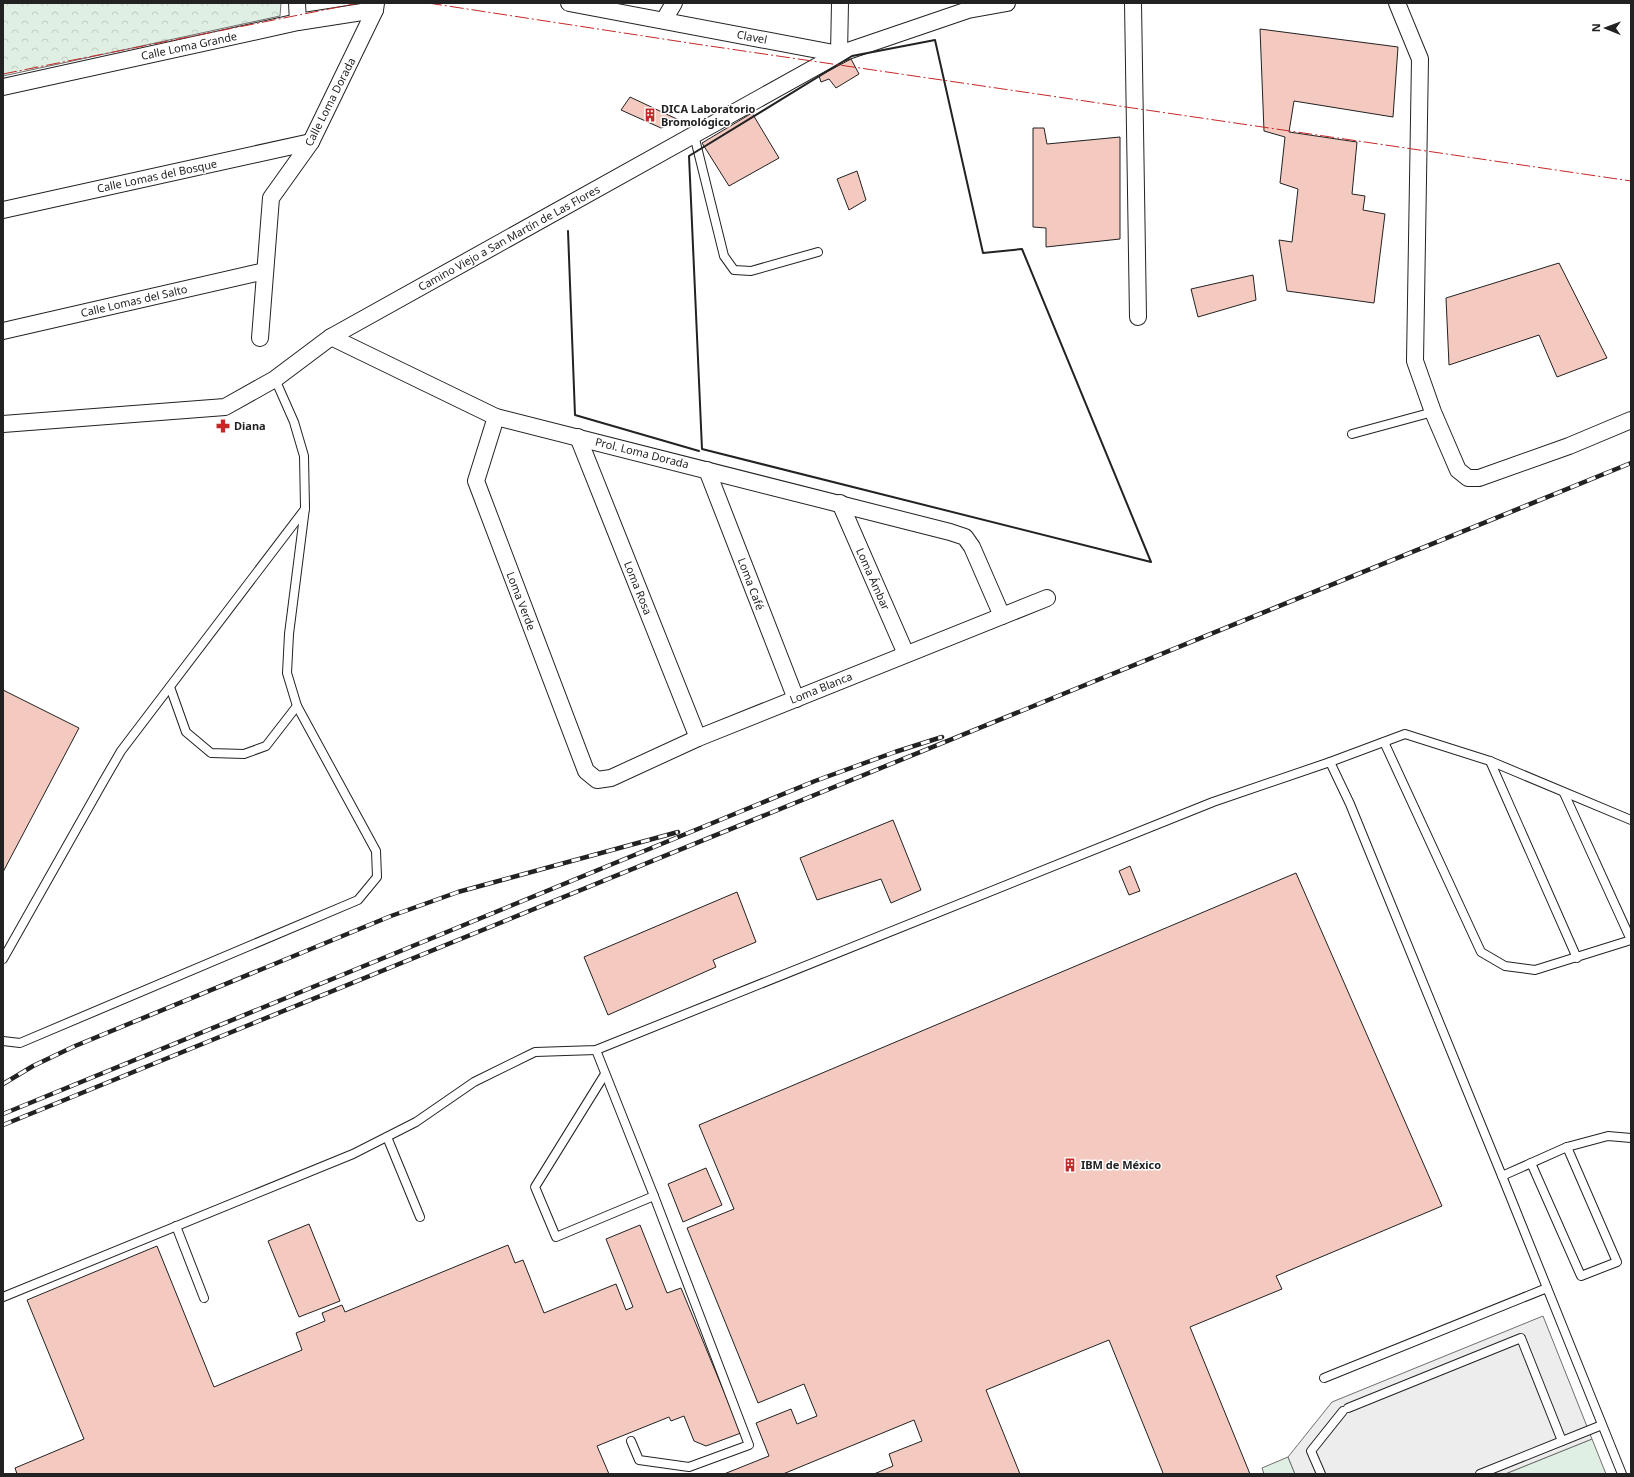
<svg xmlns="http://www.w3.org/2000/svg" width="1634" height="1477" font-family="'Noto Sans',sans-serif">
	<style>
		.grass { fill: #e0efe3; stroke: #6f6f6f }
		.park { fill: url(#park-crowns); stroke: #6f6f6f }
		.parking { fill: #ededed; stroke: #6f6f6f }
		.building { fill: #f3c9c0; stroke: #222 }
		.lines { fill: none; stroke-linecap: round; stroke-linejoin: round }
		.lane-casing { stroke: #222; stroke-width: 10 }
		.street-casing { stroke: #222; stroke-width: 18 }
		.lane { stroke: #fff; stroke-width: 8 }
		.street { stroke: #fff; stroke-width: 16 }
		.rail-casing { stroke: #222; stroke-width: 4.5 }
		.rail { stroke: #fff; stroke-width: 3; stroke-dasharray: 9; stroke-linecap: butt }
		.wall { stroke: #222; stroke-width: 2 }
		.power { stroke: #c62828; stroke-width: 1; stroke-dasharray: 14 3 2 3; stroke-linecap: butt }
		.labels { text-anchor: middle; stroke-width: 3; stroke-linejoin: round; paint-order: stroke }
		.street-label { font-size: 11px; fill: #222; stroke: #fff }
		.poi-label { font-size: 11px; font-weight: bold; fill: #222; stroke: #fff; text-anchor: start }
	</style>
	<defs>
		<pattern id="park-crowns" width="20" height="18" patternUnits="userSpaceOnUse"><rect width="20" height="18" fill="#e0efe3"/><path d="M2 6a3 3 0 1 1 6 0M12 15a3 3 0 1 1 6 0" fill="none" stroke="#c0cdc2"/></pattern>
	</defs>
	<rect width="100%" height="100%" fill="#fff"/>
	<!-- grass -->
	<g class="grass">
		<path d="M 1592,1439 L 1606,1474 L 1505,1474 Z"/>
		<path d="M 1288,1457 L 1295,1474 L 1264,1474 L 1262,1468 Z"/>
	</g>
	<!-- park -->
	<path class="park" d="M 3,3 L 281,3 L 280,16 L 3,76 Z"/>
	<!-- parking -->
	<path class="parking" d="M 1543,1316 L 1592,1439 L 1505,1474 L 1295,1474 L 1288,1457 L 1332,1402 Z"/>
	<!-- building -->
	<g class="building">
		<path d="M 1260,29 L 1398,47 L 1393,117 L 1294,101 L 1289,132 L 1357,142 L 1352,194 L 1365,196 L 1363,210 L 1385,214 L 1374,303 L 1287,291 L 1279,240 L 1292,242 L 1298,189 L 1280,183 L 1285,137 L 1264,131 Z"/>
		<path d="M 851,59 L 859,74 L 836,88 L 829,79 L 821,82 L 819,76 Z"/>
		<path d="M 630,97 L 679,120 L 661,128 L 621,110 Z"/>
		<path d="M 752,113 L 779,158 L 729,186 L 702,143 Z"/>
		<path d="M 1033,128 L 1044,128 L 1047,144 L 1120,137 L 1120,239 L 1046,247 L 1046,228 L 1033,227 Z"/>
		<path d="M 857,171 L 866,200 L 849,210 L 837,179 Z"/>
		<path d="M 1559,263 L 1607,358 L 1557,377 L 1539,335 L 1449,365 L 1446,298 Z"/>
		<path d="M 1253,275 L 1256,300 L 1198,317 L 1191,289 Z"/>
		<path d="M 3,690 L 79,728 L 3,872 Z"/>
		<path d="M 893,820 L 921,890 L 891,903 L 881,879 L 817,900 L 800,858 Z"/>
		<path d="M 1130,866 L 1140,891 L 1129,895 L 1119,871 Z"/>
		<path d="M 1296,873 L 1442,1206 L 1276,1276 L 1282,1289 L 1190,1327 L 1250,1474 L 1162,1474 L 1163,1473 L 1109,1340 L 986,1390 L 1020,1474 L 874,1474 L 893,1466 L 889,1454 L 922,1441 L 914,1420 L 783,1474 L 724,1474 L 769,1456 L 756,1423 L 791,1409 L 797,1424 L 817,1416 L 804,1384 L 758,1403 L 687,1228 L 734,1209 L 699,1125 Z"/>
		<path d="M 737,892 L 756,942 L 713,960 L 716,967 L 608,1015 L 584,957 Z"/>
		<path d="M 706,1168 L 722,1205 L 683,1222 L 668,1184 Z"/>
		<path d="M 309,1224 L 340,1301 L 299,1317 L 268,1241 Z"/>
		<path d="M 640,1225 L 667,1293 L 681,1288 L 741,1433 L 706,1446 L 694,1441 L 684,1416 L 671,1421 L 669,1417 L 597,1446 L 609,1474 L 17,1474 L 15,1468 L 84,1439 L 27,1300 L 157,1246 L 214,1387 L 302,1350 L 296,1333 L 325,1321 L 322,1313 L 342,1305 L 345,1312 L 508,1245 L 515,1263 L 523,1260 L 544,1313 L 616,1284 L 626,1310 L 633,1307 L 606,1239 Z"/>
	</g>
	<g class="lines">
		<!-- lane casing -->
		<g class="lane-casing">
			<g id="lane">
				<path d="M 694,135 L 724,256 L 734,270 L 751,271 L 818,252"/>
				<path d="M 1352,434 L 1433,412"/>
				<path d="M 170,687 L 186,732 L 211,753 L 244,754 L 266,746 L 297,706"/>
				<path d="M 1384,742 L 1481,952 L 1505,966 L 1535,970 L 1631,940"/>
				<path d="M 1490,761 L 1577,958"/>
				<path d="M 1330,762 L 1405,734 L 1490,761 L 1631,820"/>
				<path d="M 1564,793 L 1631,940"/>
				<path d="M 3,959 L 103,782 L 121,751 L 305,509"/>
				<path d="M 3,1041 L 20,1043 L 358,900 L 377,877 L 376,851 L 297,706 L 287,673 L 289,634 L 305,508 L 304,456 L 294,422 L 275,379"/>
				<path d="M 596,1050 L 654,1196 L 749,1445 L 689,1467 L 639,1460 L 631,1441"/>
				<path d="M 605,1074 L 535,1187 L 556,1237 L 654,1196"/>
				<path d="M 387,1137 L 420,1217"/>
				<path d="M 1531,1163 L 1581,1276 L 1617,1262 L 1567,1147"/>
				<path d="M 1502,1176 L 1567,1147 L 1608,1136 L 1631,1138"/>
				<path d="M 176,1226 L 204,1298"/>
				<path d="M 3,1297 L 353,1154 L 416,1122 L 474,1082 L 535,1052 L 596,1050 L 1213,802 L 1330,762 L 1350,804 L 1502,1176 L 1622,1474"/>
				<path d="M 1324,1378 L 1547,1288"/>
				<path d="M 1348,1408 L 1521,1338 L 1562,1441"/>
				<path d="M 1321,1474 L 1311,1451 L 1343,1411"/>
				<path d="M 1480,1474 L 1602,1425"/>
			</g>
		</g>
		<!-- street casing -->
		<g class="street-casing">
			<g id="street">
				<path d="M 297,3 L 298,22"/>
				<path d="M 569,3 L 839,54 L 840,3"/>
				<path d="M 1133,3 L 1138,317"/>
				<path d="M 1397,3 L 1420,59 L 1415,361 L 1433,412 L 1458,470 L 1468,478 L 1479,478 L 1569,446 L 1631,420"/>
				<path d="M 664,20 L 674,3"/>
				<path d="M 3,87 L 298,22 L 375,10"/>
				<path d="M 3,210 L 311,142"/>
				<path d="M 3,331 L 265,271"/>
				<path d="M 331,337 L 496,417 L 950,532 L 965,537 L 972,547 L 1002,616"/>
				<path d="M 260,338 L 271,198 L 311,142 L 375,10 L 376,3"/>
				<path d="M 496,417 L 476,481 L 586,771 L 597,780 L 611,778 L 698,738 L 1047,598"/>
				<path d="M 3,424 L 225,407 L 275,379 L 331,337 L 839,54 L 968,10 L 1007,3"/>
				<path d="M 578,437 L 698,738"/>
				<path d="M 707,470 L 796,699"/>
				<path d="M 840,503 L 906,654"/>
			</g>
		</g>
		<!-- lane -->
		<use href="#lane" class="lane"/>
		<!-- street -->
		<use href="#street" class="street"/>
		<!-- rail casing -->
		<g class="rail-casing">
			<g id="rail">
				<path d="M 3,1084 L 33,1066 L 75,1046 L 391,916 L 458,892 L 678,832"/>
				<path d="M 3,1114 L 815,781 L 895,752 L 942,737"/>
				<path d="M 3,1125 L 1631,463"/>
			</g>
		</g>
		<!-- rail -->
		<use href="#rail" class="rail"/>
		<!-- wall -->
		<g class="wall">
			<path d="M 935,40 L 983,253 L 1022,249 L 1151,562 L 702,449 L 689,156 L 852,56 Z"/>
			<path d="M 568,231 L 575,415 L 699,451"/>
		</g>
		<!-- power -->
		<g class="power">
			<path d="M 428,3 L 696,44 L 1631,181"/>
			<path d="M 3,74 L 359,3"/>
		</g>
	</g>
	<!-- icons -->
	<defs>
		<g id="building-bare" transform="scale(1.08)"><path d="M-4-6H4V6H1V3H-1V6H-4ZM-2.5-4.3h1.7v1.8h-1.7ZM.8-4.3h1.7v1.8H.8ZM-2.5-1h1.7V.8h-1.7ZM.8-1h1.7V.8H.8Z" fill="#c62828" stroke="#fff" stroke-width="2.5" paint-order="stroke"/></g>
		<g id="pharmacy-bare" transform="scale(1.08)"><path d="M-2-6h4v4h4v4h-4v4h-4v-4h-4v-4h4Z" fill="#c62828" stroke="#fff" stroke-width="2.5" paint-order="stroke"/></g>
	</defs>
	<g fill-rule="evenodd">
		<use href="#building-bare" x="650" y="115"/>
		<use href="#pharmacy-bare" x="223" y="426"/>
		<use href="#building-bare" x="1070" y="1165"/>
	</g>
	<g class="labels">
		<!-- street labels -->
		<g class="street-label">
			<text transform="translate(752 37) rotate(11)" y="4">Clavel</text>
			<text transform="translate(189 46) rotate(-12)" y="4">Calle Loma Grande</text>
			<text transform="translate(330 102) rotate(-63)" y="4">Calle Loma Dorada</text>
			<text transform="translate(157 176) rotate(-12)" y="4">Calle Lomas del Bosque</text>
			<text transform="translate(509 238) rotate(-29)" y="4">Camino Viejo a San Martín de Las Flores</text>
			<text transform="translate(134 301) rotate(-13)" y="4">Calle Lomas del Salto</text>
			<text transform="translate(642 453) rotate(14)" y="4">Prol. Loma Dorada</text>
			<text transform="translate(873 579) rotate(66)" y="4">Loma Ámbar</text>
			<text transform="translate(751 584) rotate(69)" y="4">Loma Café</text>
			<text transform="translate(638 588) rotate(68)" y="4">Loma Rosa</text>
			<text transform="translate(521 601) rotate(69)" y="4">Loma Verde</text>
			<text transform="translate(821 688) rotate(-22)" y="4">Loma Blanca</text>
		</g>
		<!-- poi labels -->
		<g class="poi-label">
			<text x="661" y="113">DICA Laboratorio<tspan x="661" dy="13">Bromológico</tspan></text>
			<text x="234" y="430">Diana</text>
			<text x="1081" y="1169">IBM de México</text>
		</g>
	</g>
	<!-- border -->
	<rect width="1634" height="1477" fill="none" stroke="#222222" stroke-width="8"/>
	<!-- north arrow -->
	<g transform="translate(1606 28) rotate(271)" stroke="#ffffff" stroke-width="3" paint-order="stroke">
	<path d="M0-3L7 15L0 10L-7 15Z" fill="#222222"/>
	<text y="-6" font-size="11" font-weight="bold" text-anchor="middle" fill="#222222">N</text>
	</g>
</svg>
